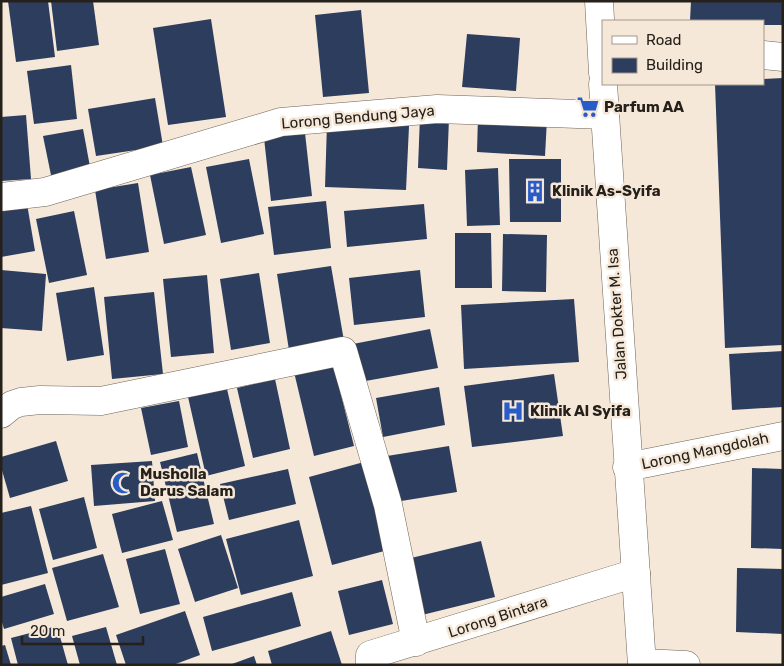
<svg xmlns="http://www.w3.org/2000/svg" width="784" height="666" font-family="Rubik,sans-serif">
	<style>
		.building { fill: #2c3d5e }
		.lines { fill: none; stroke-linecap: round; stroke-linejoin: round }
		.street-casing { stroke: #6e6254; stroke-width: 29 }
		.secondary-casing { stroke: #6e6254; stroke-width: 29 }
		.street { stroke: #fff; stroke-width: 28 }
		.secondary { stroke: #fff; stroke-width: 28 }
		.labels { text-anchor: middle; stroke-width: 5; stroke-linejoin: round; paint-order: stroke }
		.poi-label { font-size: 15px; font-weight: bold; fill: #25201a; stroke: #f6e8d8; text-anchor: start }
		.street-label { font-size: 15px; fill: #25201a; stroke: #f6e8d8 }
	</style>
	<rect width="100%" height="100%" fill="#f6e8d8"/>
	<!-- building -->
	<g class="building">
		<path d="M 8,1 L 48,1 L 55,57 L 16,62 Z"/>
		<path d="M 51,1 L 93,1 L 99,45 L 57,51 Z"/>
		<path d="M 691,1 L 783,1 L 783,25 L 763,25 L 763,21 L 690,21 Z"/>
		<path d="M 361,10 L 369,93 L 323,97 L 315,15 Z"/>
		<path d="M 211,19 L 226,117 L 168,125 L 153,28 Z"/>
		<path d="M 467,34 L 520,38 L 516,91 L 462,87 Z"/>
		<path d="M 71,65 L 77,119 L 34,124 L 27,71 Z"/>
		<path d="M 783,78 L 783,345 L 725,348 L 715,84 L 763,84 L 763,79 Z"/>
		<path d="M 155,98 L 163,146 L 96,156 L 88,109 Z"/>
		<path d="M 26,115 L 31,179 L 1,181 L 1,117 Z"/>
		<path d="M 420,116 L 449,118 L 447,170 L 418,168 Z"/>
		<path d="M 478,116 L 547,119 L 545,156 L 477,152 Z"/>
		<path d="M 327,124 L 409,126 L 406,190 L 325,187 Z"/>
		<path d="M 83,129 L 91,172 L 52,180 L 43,136 Z"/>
		<path d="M 305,133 L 312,196 L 271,201 L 264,138 Z"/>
		<path d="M 249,159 L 264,234 L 221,243 L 206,167 Z"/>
		<path d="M 509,159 L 561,159 L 561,222 L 510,222 Z"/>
		<path d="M 191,167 L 206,235 L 164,244 L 150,175 Z"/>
		<path d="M 498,168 L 500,225 L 467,226 L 465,170 Z"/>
		<path d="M 138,183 L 149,252 L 106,259 L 95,190 Z"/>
		<path d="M 26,198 L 35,251 L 1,257 L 1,202 Z"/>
		<path d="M 326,201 L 331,248 L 274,255 L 268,207 Z"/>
		<path d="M 424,204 L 427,239 L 347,247 L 344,211 Z"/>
		<path d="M 74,211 L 87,275 L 49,283 L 36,219 Z"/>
		<path d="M 455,233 L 491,233 L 492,288 L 455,288 Z"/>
		<path d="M 503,234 L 547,235 L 546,292 L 502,291 Z"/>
		<path d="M 331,266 L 344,341 L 289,350 L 277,274 Z"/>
		<path d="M 1,270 L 46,274 L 42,331 L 1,328 Z"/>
		<path d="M 420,270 L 425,317 L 354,325 L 349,278 Z"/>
		<path d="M 259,273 L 270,343 L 231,350 L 220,279 Z"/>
		<path d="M 207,275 L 214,353 L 171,357 L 163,279 Z"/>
		<path d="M 94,287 L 104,355 L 67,361 L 56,293 Z"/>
		<path d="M 154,292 L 163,374 L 112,379 L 104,297 Z"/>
		<path d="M 574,299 L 579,362 L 464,369 L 461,305 Z"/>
		<path d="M 430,329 L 438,368 L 360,382 L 353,344 Z"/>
		<path d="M 783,351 L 783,407 L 732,410 L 729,354 Z"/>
		<path d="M 333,363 L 354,446 L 314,456 L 294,372 Z"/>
		<path d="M 554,374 L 563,436 L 472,447 L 464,386 Z"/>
		<path d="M 275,379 L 290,449 L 253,458 L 237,388 Z"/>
		<path d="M 439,387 L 445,425 L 383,437 L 376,398 Z"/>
		<path d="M 227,389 L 245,466 L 206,476 L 188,397 Z"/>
		<path d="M 179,401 L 188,447 L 151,455 L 141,408 Z"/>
		<path d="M 56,441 L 68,481 L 10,498 L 1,467 L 1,457 Z"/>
		<path d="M 449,446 L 457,492 L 395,502 L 387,456 Z"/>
		<path d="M 197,453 L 214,524 L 177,532 L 160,462 Z"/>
		<path d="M 152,461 L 155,501 L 94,506 L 91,465 Z"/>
		<path d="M 364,462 L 388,550 L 332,565 L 309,477 Z"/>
		<path d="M 752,468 L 783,469 L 783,549 L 751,548 Z"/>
		<path d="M 288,469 L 296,504 L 229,520 L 220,484 Z"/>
		<path d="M 84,497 L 97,548 L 53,560 L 39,509 Z"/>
		<path d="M 162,501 L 173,540 L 122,553 L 112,514 Z"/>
		<path d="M 31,506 L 48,573 L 1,585 L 1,513 Z"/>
		<path d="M 299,520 L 313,576 L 241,595 L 226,539 Z"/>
		<path d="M 221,535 L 238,588 L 195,602 L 178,549 Z"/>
		<path d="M 481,541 L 495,597 L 418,616 L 403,560 Z"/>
		<path d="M 165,549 L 180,604 L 140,614 L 126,559 Z"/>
		<path d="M 103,554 L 119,607 L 67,621 L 52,568 Z"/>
		<path d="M 737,568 L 783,569 L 783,634 L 736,632 Z"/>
		<path d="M 382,580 L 393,624 L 349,635 L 338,591 Z"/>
		<path d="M 45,584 L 54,614 L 4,629 L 1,619 L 1,597 Z"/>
		<path d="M 292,592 L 301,626 L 212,651 L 203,617 Z"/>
		<path d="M 185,611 L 200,655 L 173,665 L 126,665 L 116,635 Z"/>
		<path d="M 57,626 L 68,665 L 18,665 L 11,638 Z"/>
		<path d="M 106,627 L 117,665 L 80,665 L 72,636 Z"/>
		<path d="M 331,631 L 342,665 L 272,665 L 268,651 Z"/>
		<path d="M 5,645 L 11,665 L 1,665 L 1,646 Z"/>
		<path d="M 254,656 L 257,665 L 232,665 L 232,664 Z"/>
	</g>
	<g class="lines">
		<!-- street casing -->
		<g class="street-casing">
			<g id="street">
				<path d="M 763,55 L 783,57"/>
				<path d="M 1,197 L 45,192 L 281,122 L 437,109 L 605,115"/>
				<path d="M 1,414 L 12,405 L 21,402 L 40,400 L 101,401 L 343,351 L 388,505 L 416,642"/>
				<path d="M 627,467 L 783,436"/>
				<path d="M 642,663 L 686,665"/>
				<path d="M 370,665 L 370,655 L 636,573"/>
			</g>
		</g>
		<!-- secondary casing -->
		<g class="secondary-casing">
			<g id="secondary">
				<path d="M 599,1 L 603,73"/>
				<path d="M 603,84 L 642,665"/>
			</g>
		</g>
		<!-- street -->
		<use href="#street" class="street"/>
		<!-- secondary -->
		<use href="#secondary" class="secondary"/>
	</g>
	<!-- icons -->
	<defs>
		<g id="supermarket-bare" transform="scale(1.725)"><path d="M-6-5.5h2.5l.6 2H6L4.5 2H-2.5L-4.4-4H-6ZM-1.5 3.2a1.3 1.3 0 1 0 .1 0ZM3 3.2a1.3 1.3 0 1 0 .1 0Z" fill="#275cc9" stroke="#f6e8d8" stroke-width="2.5" paint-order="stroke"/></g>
		<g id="building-bare" transform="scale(1.725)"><path d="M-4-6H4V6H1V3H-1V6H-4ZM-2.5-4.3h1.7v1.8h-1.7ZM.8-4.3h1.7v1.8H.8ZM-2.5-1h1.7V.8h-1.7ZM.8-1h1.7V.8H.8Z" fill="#275cc9" stroke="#f6e8d8" stroke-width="2.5" paint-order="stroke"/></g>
		<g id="hospital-bare" transform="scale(1.725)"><path d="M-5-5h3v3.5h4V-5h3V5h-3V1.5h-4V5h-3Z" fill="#275cc9" stroke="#f6e8d8" stroke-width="2.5" paint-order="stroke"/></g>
		<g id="mosque-bare" transform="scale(1.725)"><path d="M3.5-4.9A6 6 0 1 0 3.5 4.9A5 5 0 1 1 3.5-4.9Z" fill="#275cc9" stroke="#f6e8d8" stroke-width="2.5" paint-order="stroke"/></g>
	</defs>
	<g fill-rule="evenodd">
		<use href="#supermarket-bare" x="588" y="107"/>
		<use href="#building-bare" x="535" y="191"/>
		<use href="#hospital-bare" x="513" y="411"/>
		<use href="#mosque-bare" x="123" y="483"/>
	</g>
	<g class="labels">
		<!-- poi labels -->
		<g class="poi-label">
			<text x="604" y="112">Parfum AA</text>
			<text x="552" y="196">Klinik As-Syifa</text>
			<text x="530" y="416">Klinik Al Syifa</text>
			<text x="140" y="479">Musholla<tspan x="140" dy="17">Darus Salam</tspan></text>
		</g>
		<!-- street labels -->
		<g class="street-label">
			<text transform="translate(358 117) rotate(-5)" y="5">Lorong Bendung Jaya</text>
			<text transform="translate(617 314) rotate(-94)" y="5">Jalan Dokter M. Isa</text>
			<text transform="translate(705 451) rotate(-12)" y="5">Lorong Mangdolah</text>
			<text transform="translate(498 617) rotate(-18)" y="5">Lorong Bintara</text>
		</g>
	</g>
	<!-- border -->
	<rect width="784" height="666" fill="none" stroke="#25201a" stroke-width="5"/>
	<!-- legend -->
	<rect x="602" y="20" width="162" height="65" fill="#f6e8d8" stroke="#a2988c"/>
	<rect x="612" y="36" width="25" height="8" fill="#ffffff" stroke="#a2988c"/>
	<text x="646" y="45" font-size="15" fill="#25201a">Road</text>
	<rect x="612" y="58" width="25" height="15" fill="#2c3d5e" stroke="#a2988c"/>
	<text x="646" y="70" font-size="15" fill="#25201a">Building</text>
	<!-- scale -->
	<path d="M22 636v8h121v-8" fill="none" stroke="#25201a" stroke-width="2.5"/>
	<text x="30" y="636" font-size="15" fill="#25201a" stroke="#f6e8d8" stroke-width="4" paint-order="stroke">20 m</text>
</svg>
